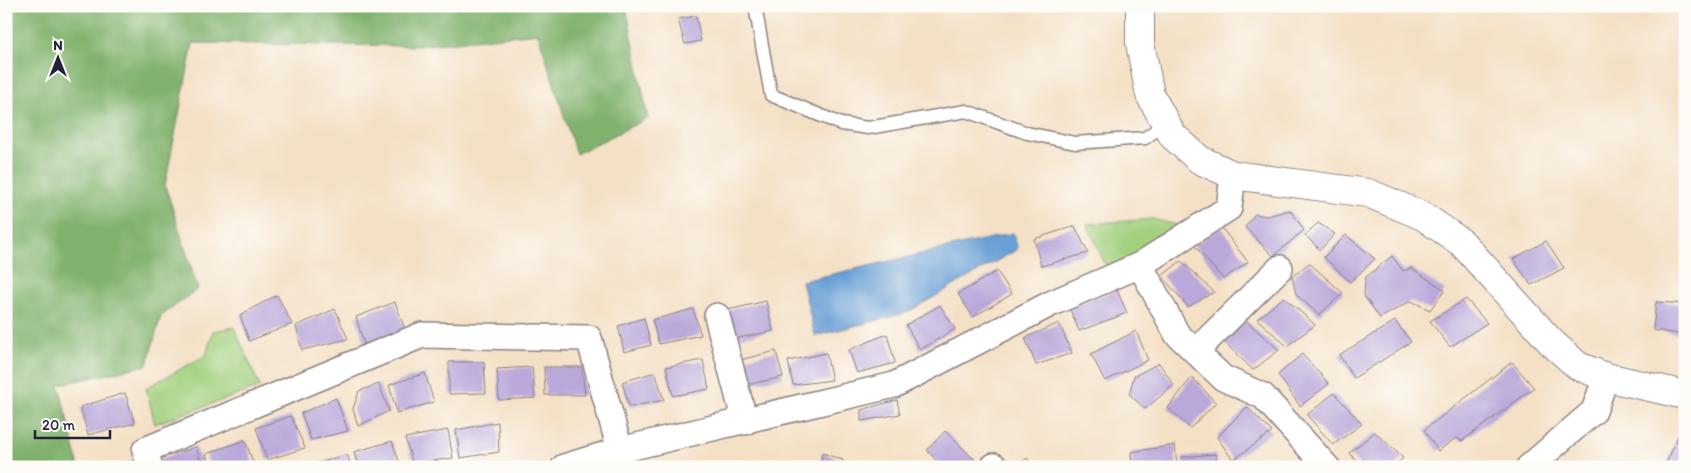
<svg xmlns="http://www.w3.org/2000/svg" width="1691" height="473" font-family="Itim,sans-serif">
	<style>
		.green { fill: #a2d07e; stroke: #62795c }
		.forest { fill: #81b26d; stroke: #526a54 }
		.water { fill: #689fd6; stroke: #456088 }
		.building { fill: #baa8da }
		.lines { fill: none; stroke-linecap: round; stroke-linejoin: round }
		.lane-casing { stroke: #8b8180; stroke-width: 15 }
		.street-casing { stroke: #8b8180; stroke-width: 28 }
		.secondary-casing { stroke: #8b8180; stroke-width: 30 }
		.lane { stroke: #fff; stroke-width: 12 }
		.street { stroke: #fff; stroke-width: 25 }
		.secondary { stroke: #fff; stroke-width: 28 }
	</style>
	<rect width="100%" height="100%" fill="#fdfcf7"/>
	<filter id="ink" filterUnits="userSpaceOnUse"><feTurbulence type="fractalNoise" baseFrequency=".02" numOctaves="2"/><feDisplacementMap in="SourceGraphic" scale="10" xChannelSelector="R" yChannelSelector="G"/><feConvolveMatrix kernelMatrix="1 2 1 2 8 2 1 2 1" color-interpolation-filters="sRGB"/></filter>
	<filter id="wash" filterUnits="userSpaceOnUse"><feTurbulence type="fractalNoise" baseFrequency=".0096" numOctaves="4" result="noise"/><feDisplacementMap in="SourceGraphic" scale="20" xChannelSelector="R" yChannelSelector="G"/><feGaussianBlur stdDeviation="1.12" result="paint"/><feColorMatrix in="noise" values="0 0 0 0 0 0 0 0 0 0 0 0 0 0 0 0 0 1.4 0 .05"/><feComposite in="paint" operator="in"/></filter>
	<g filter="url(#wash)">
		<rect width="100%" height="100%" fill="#f4e0c5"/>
		<!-- green -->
		<g class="green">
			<path d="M 1153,219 L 1181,226 L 1132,258 L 1106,266 L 1087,224 Z"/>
			<path d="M 234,327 L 260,387 L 155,424 L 146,388 L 206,355 L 213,331 Z"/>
		</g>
		<!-- forest -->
		<path class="forest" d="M 6,6 L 626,6 L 648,118 L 576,154 L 538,33 L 418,46 L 193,43 L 165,185 L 198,289 L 161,316 L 147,365 L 59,385 L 79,467 L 6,467 Z"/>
		<!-- water -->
		<path class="water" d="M 1013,233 L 1018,249 L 906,313 L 815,336 L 802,281 Z"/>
		<g id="blocks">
			<!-- building -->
			<g class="building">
				<path d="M 696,16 L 701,41 L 685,44 L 678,19 Z"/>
				<path d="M 1290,210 L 1304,230 L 1273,256 L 1245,227 L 1255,214 L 1267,216 Z"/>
				<path d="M 1318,223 L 1335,234 L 1320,250 L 1305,235 Z"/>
				<path d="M 1075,226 L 1088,253 L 1041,266 L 1034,239 Z"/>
				<path d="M 1221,227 L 1248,262 L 1223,279 L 1194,245 Z"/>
				<path d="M 1346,235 L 1375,259 L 1350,282 L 1324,257 Z"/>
				<path d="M 1546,241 L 1564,268 L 1531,285 L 1513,259 Z"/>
				<path d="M 1392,256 L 1403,271 L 1411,268 L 1445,290 L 1430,310 L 1411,301 L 1380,318 L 1364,296 L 1365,278 Z"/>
				<path d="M 1181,261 L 1214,292 L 1188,307 L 1162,276 Z"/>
				<path d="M 1309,263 L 1343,293 L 1319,315 L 1296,294 L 1292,277 Z"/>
				<path d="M 997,271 L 1012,294 L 973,317 L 958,294 Z"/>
				<path d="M 1117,290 L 1127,313 L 1079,331 L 1069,307 Z"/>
				<path d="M 277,295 L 292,324 L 249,341 L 240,315 Z"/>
				<path d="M 1284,297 L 1315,325 L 1287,346 L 1257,319 Z"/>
				<path d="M 1466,299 L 1487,323 L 1450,347 L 1430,321 Z"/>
				<path d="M 766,301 L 773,331 L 734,339 L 728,310 Z"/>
				<path d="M 395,302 L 406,332 L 364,344 L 356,317 Z"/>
				<path d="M 1656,302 L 1685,304 L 1685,335 L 1653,330 Z"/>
				<path d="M 940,305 L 955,329 L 920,350 L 906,325 Z"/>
				<path d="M 335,309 L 348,339 L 302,350 L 296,326 Z"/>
				<path d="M 693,309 L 701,335 L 659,344 L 652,320 Z"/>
				<path d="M 644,318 L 651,345 L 624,352 L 618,326 Z"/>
				<path d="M 1245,320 L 1279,350 L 1253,370 L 1220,338 Z"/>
				<path d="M 1395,321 L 1411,342 L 1354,378 L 1339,355 Z"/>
				<path d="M 1059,323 L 1072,353 L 1036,365 L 1025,338 Z"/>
				<path d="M 1136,331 L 1148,360 L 1105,381 L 1091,354 Z"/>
				<path d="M 887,334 L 895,363 L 857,373 L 849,350 Z"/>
				<path d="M 776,351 L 783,377 L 746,385 L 740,360 Z"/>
				<path d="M 826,353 L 832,380 L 793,385 L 788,361 Z"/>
				<path d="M 1302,354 L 1329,384 L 1300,406 L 1278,375 Z"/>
				<path d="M 703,360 L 709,389 L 673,396 L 666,367 Z"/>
				<path d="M 449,362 L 484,362 L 486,393 L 449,394 Z"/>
				<path d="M 1512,362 L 1534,388 L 1462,441 L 1456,438 L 1438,451 L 1424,430 Z"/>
				<path d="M 1159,363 L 1174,385 L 1145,409 L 1129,394 L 1134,376 Z"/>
				<path d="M 532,367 L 535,398 L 499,400 L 497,369 Z"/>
				<path d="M 544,367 L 582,367 L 585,395 L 545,395 Z"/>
				<path d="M 655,372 L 664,400 L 629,407 L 622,382 Z"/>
				<path d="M 425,373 L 434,402 L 397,413 L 389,385 Z"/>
				<path d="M 1192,377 L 1216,403 L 1190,428 L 1168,408 Z"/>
				<path d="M 379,384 L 389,411 L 358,426 L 353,409 L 359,391 Z"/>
				<path d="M 125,393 L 135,423 L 88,435 L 80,407 Z"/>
				<path d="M 1334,393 L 1362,424 L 1333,445 L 1307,415 Z"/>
				<path d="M 336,398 L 348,431 L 311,440 L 301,413 Z"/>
				<path d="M 897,400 L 900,414 L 861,421 L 861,410 Z"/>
				<path d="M 1247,407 L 1272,432 L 1233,460 L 1217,437 Z"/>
				<path d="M 291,416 L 305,448 L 267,460 L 256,428 Z"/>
				<path d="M 1685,420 L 1685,467 L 1672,467 L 1666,464 Z"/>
				<path d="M 498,422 L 499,452 L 460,458 L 456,430 Z"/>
				<path d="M 448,430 L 453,458 L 413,464 L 405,438 Z"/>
				<path d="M 945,431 L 976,461 L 970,467 L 942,467 L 927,450 Z"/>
				<path d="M 1375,432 L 1403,458 L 1393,467 L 1362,467 L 1349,453 Z"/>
				<path d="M 245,440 L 254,465 L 248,467 L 210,467 L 206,454 Z"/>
				<path d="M 392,441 L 400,464 L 391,467 L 358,467 L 354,452 Z"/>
				<path d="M 1175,445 L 1177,467 L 1132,467 L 1131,452 Z"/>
				<path d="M 196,447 L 203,467 L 163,467 L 159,459 Z"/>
				<path d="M 822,453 L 843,460 L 841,467 L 820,467 Z"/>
				<path d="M 347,454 L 352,467 L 310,467 L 310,466 Z"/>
				<path d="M 1215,454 L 1218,467 L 1184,467 L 1182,457 Z"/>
				<path d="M 1027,458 L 1033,467 L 1016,467 Z"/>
				<path d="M 137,460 L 139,467 L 114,467 L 114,466 Z"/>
				<path d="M 767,463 L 768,467 L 757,467 L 757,466 Z"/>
			</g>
		</g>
	</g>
	<g filter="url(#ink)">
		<use href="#blocks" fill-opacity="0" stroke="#8b8180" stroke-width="1"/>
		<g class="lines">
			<!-- lane casing -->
			<g class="lane-casing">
				<path id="lane" d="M 755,6 L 771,95 L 841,124 L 868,128 L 966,111 L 1027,133 L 1075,143 L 1145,138 L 1166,123"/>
			</g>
			<!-- street casing -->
			<g class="street-casing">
				<g id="street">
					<path d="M 1140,265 L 1177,334 L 1223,378 L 1263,396 L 1327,467"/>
					<path d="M 717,316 L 745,422"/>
					<path d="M 1196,351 L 1280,268"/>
					<path d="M 150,467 L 145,450 L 422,335 L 589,338 L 620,450"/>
					<path d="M 564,467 L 620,450 L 894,385 L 1050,304 L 1140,265 L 1229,208 L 1233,175"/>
					<path d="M 993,467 L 994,466"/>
					<path d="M 1529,467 L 1594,411 L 1606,377"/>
				</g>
			</g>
			<!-- secondary casing -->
			<g class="secondary-casing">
				<path id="secondary" d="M 1140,6 L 1140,43 L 1150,95 L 1173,136 L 1200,160 L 1233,175 L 1368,193 L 1423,216 L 1462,243 L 1551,342 L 1578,366 L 1606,377 L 1685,395"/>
			</g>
			<!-- lane -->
			<use href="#lane" class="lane"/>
			<!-- street -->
			<use href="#street" class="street"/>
			<!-- secondary -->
			<use href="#secondary" class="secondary"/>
		</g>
	</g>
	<!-- margin -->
	<rect width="1691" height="473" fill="none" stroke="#fdfcf7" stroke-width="25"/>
	<!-- north arrow -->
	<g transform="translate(58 58)" stroke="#fdfcf7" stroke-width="4" paint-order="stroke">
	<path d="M0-4L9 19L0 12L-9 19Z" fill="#22223b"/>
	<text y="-8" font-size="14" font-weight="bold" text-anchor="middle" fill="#22223b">N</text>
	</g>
	<!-- scale -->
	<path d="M35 430v8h75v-8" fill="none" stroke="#22223b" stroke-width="2.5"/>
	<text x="42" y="430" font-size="15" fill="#22223b" stroke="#fdfcf7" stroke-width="4" paint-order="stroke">20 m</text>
</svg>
